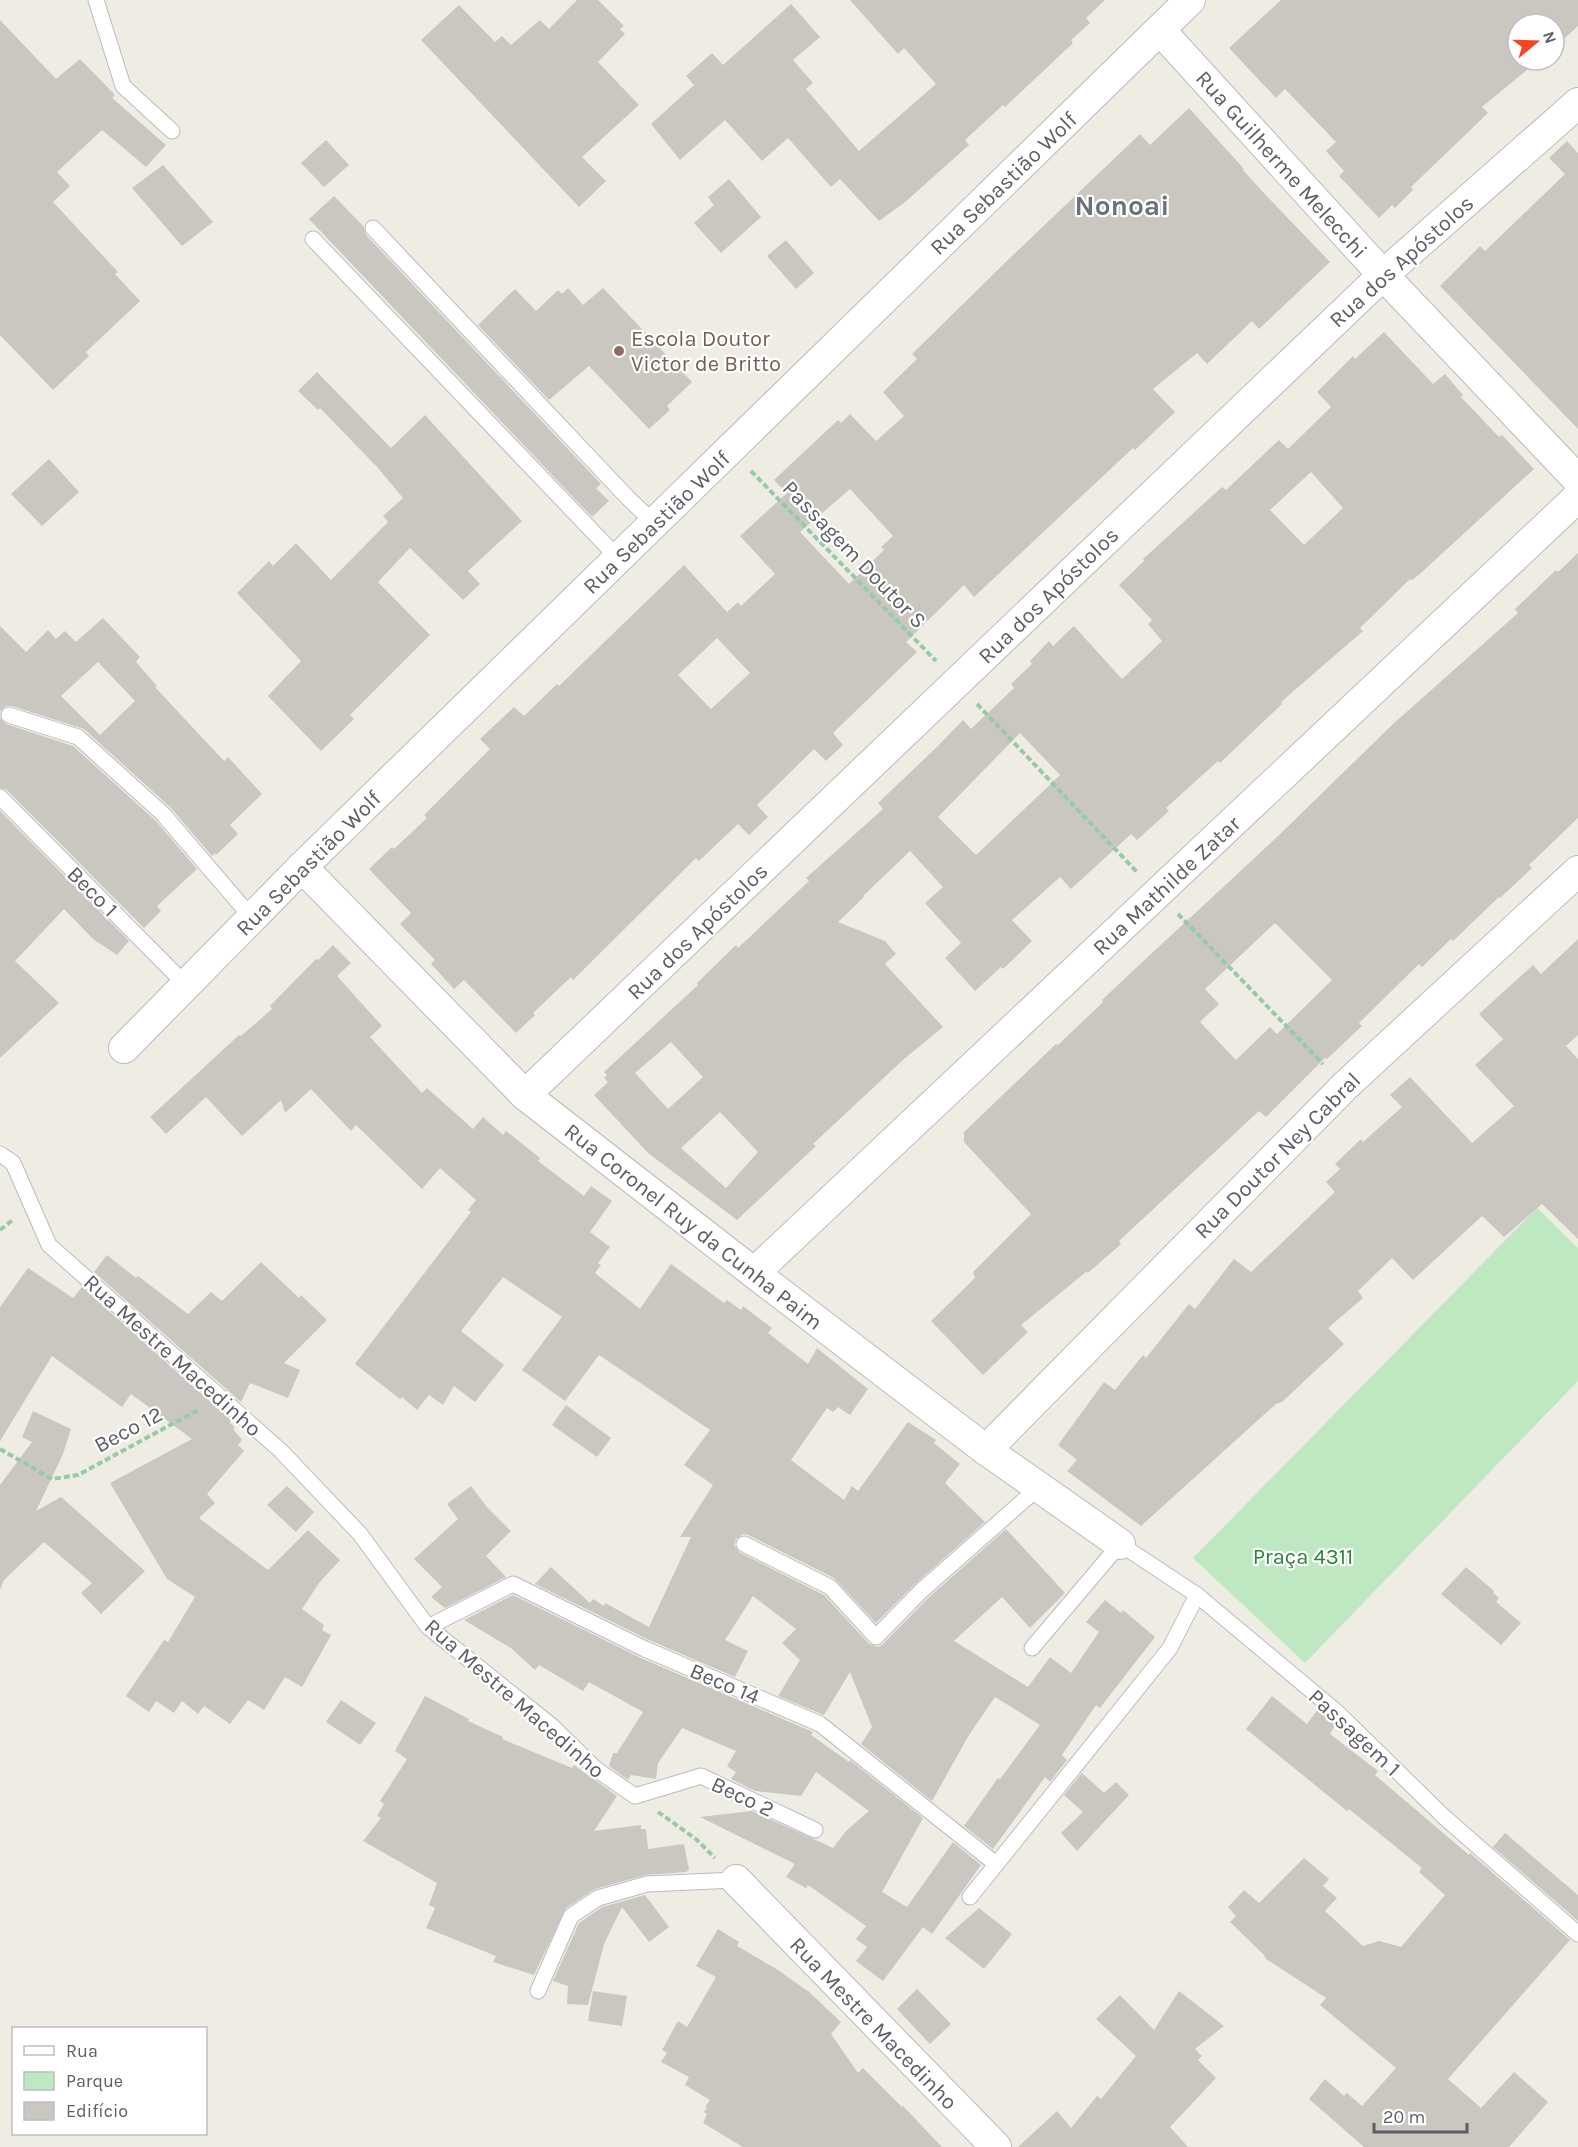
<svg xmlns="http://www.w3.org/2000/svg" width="1578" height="2147" font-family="Karla,sans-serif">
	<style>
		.green { fill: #bee8c1 }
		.building { fill: #cac7c0; fill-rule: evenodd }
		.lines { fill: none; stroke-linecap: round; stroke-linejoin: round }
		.service-casing { stroke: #b8bbc0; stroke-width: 17 }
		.minor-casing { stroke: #b8bbc0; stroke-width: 32 }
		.path { stroke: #96caa9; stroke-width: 4; stroke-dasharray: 6 3; stroke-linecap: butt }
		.service { stroke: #fff; stroke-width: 15 }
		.minor { stroke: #fff; stroke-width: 30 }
		.education-dot { fill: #8d6e63; stroke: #fff; stroke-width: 2 }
		.labels { text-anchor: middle; stroke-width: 4.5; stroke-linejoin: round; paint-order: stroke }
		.street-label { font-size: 22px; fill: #5b5f65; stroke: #fff }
		.education-label { font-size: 22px; fill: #785e54; stroke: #fff; text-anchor: start }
		.park-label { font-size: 22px; fill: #2e8239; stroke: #fff }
		.district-label { font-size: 28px; font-weight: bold; fill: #6c7177; stroke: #fff }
	</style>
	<rect width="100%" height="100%" fill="#efede3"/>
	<!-- green -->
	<path class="green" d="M 1537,1208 L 1578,1248 L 1578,1381 L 1305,1663 L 1193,1558 Z"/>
	<!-- building -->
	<g class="building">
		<path d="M 577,0 L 598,0 L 624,26 L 620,29 L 625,34 L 598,62 L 639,105 L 582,157 L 606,181 L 579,207 L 421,40 L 459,5 L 495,42 L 502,36 L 511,45 L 540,20 L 549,29 Z"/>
		<path d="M 850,0 L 1105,0 L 1086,18 L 1090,23 L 1071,40 L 1073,43 L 1005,107 L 1003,105 L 965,140 L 969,145 L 904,203 L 879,221 L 840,179 L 831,187 L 788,138 L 762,161 L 725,120 L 680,160 L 651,124 L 694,85 L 686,76 L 712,53 L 723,65 L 791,4 L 820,37 L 793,60 L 813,83 L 806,89 L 859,151 L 936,84 L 904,48 L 898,54 Z"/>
		<path d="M 1281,0 L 1578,0 L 1578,26 L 1554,48 L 1554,24 L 1518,24 L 1518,60 L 1539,60 L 1482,107 L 1488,113 L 1411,187 L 1413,190 L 1395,208 L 1392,205 L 1379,218 L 1339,176 L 1344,171 L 1326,151 L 1336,142 L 1285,89 L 1276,98 L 1229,48 Z"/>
		<path d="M 0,20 L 56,79 L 80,59 L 115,95 L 112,98 L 166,145 L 146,167 L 102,130 L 57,172 L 70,186 L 53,202 L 118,272 L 115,274 L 140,301 L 86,352 L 89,356 L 53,390 L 0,335 Z"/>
		<path d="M 1189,108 L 1244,169 L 1243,170 L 1261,190 L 1330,262 L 1259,329 L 1252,321 L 1207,364 L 1197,353 L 1153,389 L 1175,412 L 1135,450 L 1133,448 L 974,597 L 964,585 L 906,642 L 917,652 L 833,733 L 843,745 L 826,761 L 814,749 L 757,805 L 768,817 L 749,835 L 738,824 L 699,861 L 696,858 L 573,980 L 571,977 L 533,1013 L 535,1015 L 516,1033 L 464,980 L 454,989 L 431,964 L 435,960 L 400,924 L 411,913 L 369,869 L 392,847 L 394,849 L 427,818 L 424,815 L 490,749 L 480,739 L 514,707 L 524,716 L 557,684 L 559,686 L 684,565 L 727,612 L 738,602 L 741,606 L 775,574 L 740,536 L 787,493 L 774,480 L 838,420 L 841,423 L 850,414 L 876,441 L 904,416 L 883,392 L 917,359 L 912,354 L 1012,256 L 1140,134 L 1150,145 ZM 850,489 L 893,536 L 881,547 L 884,550 L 849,584 L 800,532 ZM 717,638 L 750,673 L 711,709 L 678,675 Z"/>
		<path d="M 326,140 L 349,165 L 324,187 L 301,163 Z"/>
		<path d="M 1567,141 L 1578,153 L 1578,429 L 1440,286 L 1480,246 L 1485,251 L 1565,174 L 1549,158 Z"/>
		<path d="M 163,165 L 213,222 L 182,246 L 132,188 Z"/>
		<path d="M 729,179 L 761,217 L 721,253 L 694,223 L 714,205 L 708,197 Z"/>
		<path d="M 334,196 L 364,227 L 366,235 L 601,484 L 596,488 L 609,501 L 592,517 L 309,219 Z"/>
		<path d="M 786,240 L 814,273 L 796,289 L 767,256 Z"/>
		<path d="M 568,288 L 583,305 L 603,288 L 692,382 L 667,406 L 670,410 L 649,429 L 589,366 L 549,400 L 478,325 L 515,289 L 536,311 L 558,290 L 562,294 Z"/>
		<path d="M 1384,332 L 1433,384 L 1445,374 L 1463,395 L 1461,397 L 1499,437 L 1502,435 L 1534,469 L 1421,573 L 1412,580 L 1410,579 L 1360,628 L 1363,631 L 1281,702 L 1282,704 L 1220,763 L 1218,761 L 1166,808 L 1169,811 L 1137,840 L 1131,834 L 1071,889 L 1060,877 L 1012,920 L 1032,941 L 1003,969 L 1001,967 L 975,991 L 945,958 L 961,943 L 925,903 L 943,887 L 910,851 L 863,896 L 864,897 L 838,922 L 885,941 L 896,954 L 885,964 L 943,1027 L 904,1059 L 813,1144 L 816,1146 L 737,1220 L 648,1153 L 594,1095 L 608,1082 L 604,1078 L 607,1075 L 604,1072 L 698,985 L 697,983 L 736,945 L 738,948 L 809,881 L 806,878 L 883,809 L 878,803 L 938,746 L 963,720 L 971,729 L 1014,688 L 1011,684 L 1032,664 L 1030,661 L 1049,641 L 1053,646 L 1074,626 L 1122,679 L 1162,641 L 1148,624 L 1152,620 L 1119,585 L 1144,561 L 1143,559 L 1222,487 L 1226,490 L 1279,440 L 1288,449 L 1331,407 L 1317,392 L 1353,356 L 1355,359 ZM 1311,472 L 1343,508 L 1304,545 L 1270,510 ZM 1020,733 L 1060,775 L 976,855 L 938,817 ZM 671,1042 L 703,1077 L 668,1109 L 635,1073 ZM 720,1112 L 758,1152 L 726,1188 L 681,1148 Z"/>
		<path d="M 317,372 L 391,448 L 425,415 L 522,521 L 468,571 L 480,584 L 463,600 L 410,548 L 378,582 L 430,635 L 350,715 L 354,719 L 321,751 L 268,696 L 301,661 L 237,593 L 269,561 L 273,566 L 296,543 L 331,580 L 388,522 L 383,516 L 403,498 L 378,468 L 320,408 L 318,410 L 298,391 Z"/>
		<path d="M 49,459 L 79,492 L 42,526 L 11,494 Z"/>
		<path d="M 1578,553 L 1578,818 L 1529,865 L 1532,868 L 1500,898 L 1499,897 L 1453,941 L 1451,939 L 1422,967 L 1419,964 L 1359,1023 L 1362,1026 L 1327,1059 L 1325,1058 L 1266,1117 L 1259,1111 L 1119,1241 L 1121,1244 L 1088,1273 L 1086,1272 L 1021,1325 L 1028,1332 L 983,1375 L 931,1321 L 975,1278 L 973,1272 L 1031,1214 L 964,1142 L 964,1132 L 1056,1044 L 1058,1045 L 1103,1002 L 1102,1000 L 1137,967 L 1276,838 L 1393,724 L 1518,613 L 1515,609 L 1556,570 L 1558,572 ZM 1275,923 L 1332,980 L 1277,1034 L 1270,1027 L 1236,1060 L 1200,1022 L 1219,1004 L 1205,989 Z"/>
		<path d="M 103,618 L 140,657 L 136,662 L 157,686 L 155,687 L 224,761 L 228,757 L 262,794 L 230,825 L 238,834 L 216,855 L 215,853 L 212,856 L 170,807 L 84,729 L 12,706 L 6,706 L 0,711 L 0,626 L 26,652 L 48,630 L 56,639 L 65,631 L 76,642 ZM 98,662 L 135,701 L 100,735 L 61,696 Z"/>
		<path d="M 0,718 L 6,724 L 73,746 L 156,821 L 197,869 L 157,906 L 161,911 L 144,928 L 7,790 L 0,788 Z"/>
		<path d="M 0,811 L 129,941 L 117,955 L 93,939 L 64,909 L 15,961 L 59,1003 L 0,1058 Z"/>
		<path d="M 1578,939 L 1578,1035 L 1566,1046 L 1578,1059 L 1578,1239 L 1542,1204 L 1504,1237 L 1482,1216 L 1413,1280 L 1392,1258 L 1358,1291 L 1363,1298 L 1328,1328 L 1344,1344 L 1282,1402 L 1276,1404 L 1141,1526 L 1067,1471 L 1077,1460 L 1058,1445 L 1104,1382 L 1115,1390 L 1143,1355 L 1146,1358 L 1189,1304 L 1195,1309 L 1234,1259 L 1251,1272 L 1335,1192 L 1326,1182 L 1340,1169 L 1335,1164 L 1361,1139 L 1363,1142 L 1402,1107 L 1390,1095 L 1410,1077 L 1472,1143 L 1514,1106 L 1475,1065 L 1503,1039 L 1479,1014 L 1533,965 L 1541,974 Z"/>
		<path d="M 333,945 L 351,963 L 337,976 L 382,1026 L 370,1037 L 422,1093 L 427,1088 L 473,1129 L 483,1117 L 503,1135 L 506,1131 L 540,1158 L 538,1161 L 584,1196 L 591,1186 L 612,1201 L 590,1232 L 610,1247 L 598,1263 L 601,1265 L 595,1273 L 640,1309 L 671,1264 L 724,1303 L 727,1300 L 741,1310 L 743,1306 L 772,1328 L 768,1333 L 808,1364 L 817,1348 L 868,1389 L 850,1415 L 838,1407 L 833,1412 L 827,1408 L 791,1460 L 844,1500 L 852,1486 L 858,1491 L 908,1422 L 936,1440 L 934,1443 L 960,1464 L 945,1483 L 985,1522 L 915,1584 L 876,1623 L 834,1578 L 748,1535 L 743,1534 L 736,1539 L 734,1545 L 739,1552 L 824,1595 L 869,1644 L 878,1647 L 883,1644 L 928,1598 L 1006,1529 L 1065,1593 L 1030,1628 L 1002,1597 L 954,1641 L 1028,1687 L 1050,1657 L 1071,1673 L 1099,1632 L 1086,1622 L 1105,1600 L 1121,1613 L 1123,1610 L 1155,1637 L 1100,1708 L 1096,1705 L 1062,1755 L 1067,1760 L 1050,1782 L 1045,1777 L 993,1849 L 964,1826 L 998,1778 L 1000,1779 L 1040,1725 L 995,1697 L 969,1735 L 932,1801 L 861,1744 L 872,1727 L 850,1672 L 824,1715 L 778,1696 L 800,1660 L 782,1643 L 796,1629 L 753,1596 L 725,1640 L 748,1651 L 735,1677 L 649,1640 L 535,1584 L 551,1567 L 590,1603 L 593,1599 L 604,1606 L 605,1603 L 649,1627 L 691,1537 L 680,1537 L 713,1485 L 684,1465 L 710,1430 L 599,1355 L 565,1401 L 522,1370 L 562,1317 L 503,1277 L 461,1331 L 504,1365 L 475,1402 L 454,1386 L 443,1405 L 429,1395 L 417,1410 L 402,1397 L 400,1399 L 355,1364 L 471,1212 L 468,1210 L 476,1200 L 440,1168 L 422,1189 L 356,1125 L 351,1131 L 311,1089 L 285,1113 L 281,1100 L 242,1136 L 206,1097 L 166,1134 L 150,1117 L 239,1035 L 241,1036 L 272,1009 L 270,1006 L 316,959 L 318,960 Z"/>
		<path d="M 107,1255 L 136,1278 L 138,1276 L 188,1314 L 211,1292 L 222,1301 L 261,1262 L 299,1298 L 301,1295 L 327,1320 L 284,1363 L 300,1370 L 288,1398 L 250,1383 L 241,1402 L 94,1272 Z"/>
		<path d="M 28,1268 L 73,1298 L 82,1287 L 231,1420 L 230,1423 L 235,1427 L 233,1429 L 242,1440 L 238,1445 L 244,1451 L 207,1494 L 215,1503 L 199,1518 L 268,1570 L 308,1530 L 340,1560 L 319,1583 L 302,1609 L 324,1625 L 322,1630 L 331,1635 L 302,1687 L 285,1677 L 264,1710 L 248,1700 L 230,1724 L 204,1706 L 198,1714 L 182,1701 L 174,1713 L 156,1701 L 149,1712 L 126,1696 L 164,1640 L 168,1642 L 195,1597 L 167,1579 L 110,1483 L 192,1439 L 131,1394 L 122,1407 L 52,1356 L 0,1441 L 0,1307 Z"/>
		<path d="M 566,1405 L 611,1438 L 597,1457 L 552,1425 Z"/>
		<path d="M 33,1411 L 71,1429 L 63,1454 L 36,1511 L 61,1497 L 145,1571 L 101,1614 L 81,1593 L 92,1583 L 44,1542 L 4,1580 L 0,1590 L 0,1485 L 32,1442 L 22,1437 Z"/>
		<path d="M 287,1486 L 314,1512 L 296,1532 L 267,1505 Z"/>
		<path d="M 471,1486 L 487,1507 L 511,1531 L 486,1556 L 506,1577 L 445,1608 L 431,1597 L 442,1587 L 414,1559 L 458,1519 L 447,1504 Z"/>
		<path d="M 1466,1567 L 1494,1591 L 1493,1593 L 1499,1598 L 1496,1602 L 1521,1623 L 1501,1645 L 1441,1594 Z"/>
		<path d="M 513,1595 L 641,1658 L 813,1732 L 811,1735 L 849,1762 L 850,1760 L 923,1818 L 882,1892 L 907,1907 L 953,1842 L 981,1865 L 932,1934 L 923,1927 L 883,1981 L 856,1961 L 867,1947 L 856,1939 L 866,1926 L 808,1885 L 806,1888 L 786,1877 L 795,1864 L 700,1817 L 752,1811 L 833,1848 L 846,1831 L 869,1811 L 816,1772 L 801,1796 L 755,1791 L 731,1779 L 736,1772 L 727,1766 L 736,1751 L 682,1728 L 658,1763 L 656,1779 L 631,1775 L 628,1780 L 609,1766 L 613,1753 L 617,1753 L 643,1712 L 589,1682 L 583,1691 L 539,1665 L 535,1670 L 511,1648 L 464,1620 Z"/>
		<path d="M 425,1696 L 469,1719 L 468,1721 L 503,1737 L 502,1739 L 572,1768 L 574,1765 L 617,1796 L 594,1831 L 641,1825 L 641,1829 L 646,1829 L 648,1849 L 684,1844 L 689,1870 L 687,1871 L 687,1872 L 645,1875 L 595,1889 L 566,1908 L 534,1975 L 493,1962 L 496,1956 L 426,1928 L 435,1908 L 429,1905 L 437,1883 L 363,1841 L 381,1818 L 377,1816 L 384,1804 L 380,1801 L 407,1759 L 395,1751 Z"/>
		<path d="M 1272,1696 L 1307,1724 L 1318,1709 L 1336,1724 L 1330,1734 L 1378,1771 L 1375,1775 L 1469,1855 L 1470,1853 L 1570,1940 L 1448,2079 L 1481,2108 L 1514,2072 L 1548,2102 L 1509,2147 L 1364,2147 L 1309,2099 L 1325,2079 L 1344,2096 L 1347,2093 L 1362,2106 L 1396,2068 L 1320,2005 L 1326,1998 L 1266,1959 L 1264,1955 L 1230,1922 L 1236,1916 L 1228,1907 L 1244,1890 L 1259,1903 L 1304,1858 L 1329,1879 L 1323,1886 L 1337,1898 L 1325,1911 L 1363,1946 L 1379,1941 L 1401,1947 L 1445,1895 L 1419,1872 L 1422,1868 L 1349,1809 L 1347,1811 L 1326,1794 L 1246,1729 Z"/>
		<path d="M 341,1700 L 376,1723 L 360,1745 L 326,1722 Z"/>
		<path d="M 1082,1773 L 1104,1793 L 1116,1782 L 1129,1795 L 1077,1851 L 1061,1833 L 1083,1812 L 1064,1795 Z"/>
		<path d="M 1505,1833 L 1578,1895 L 1578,1921 L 1493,1847 Z"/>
		<path d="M 645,1895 L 669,1927 L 649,1942 L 622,1907 L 604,1944 L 588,2005 L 567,2004 L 568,1986 L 553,1981 L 579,1923 L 602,1907 Z"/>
		<path d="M 979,1908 L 1012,1934 L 984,1969 L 945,1938 Z"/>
		<path d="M 718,1929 L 739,1942 L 737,1946 L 778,1970 L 809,1992 L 841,2022 L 831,2034 L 858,2073 L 863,2068 L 902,2107 L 903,2106 L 942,2147 L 743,2147 L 703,2123 L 707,2114 L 704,2112 L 707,2108 L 705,2107 L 710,2100 L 685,2085 L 689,2077 L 661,2062 L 667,2053 L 662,2050 L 678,2021 L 687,2027 L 716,1977 L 696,1966 Z"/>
		<path d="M 917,1989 L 951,2024 L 930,2044 L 897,2009 Z"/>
		<path d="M 593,1991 L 627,1996 L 622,2026 L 588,2021 Z"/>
		<path d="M 1179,1991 L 1224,2026 L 1195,2049 L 1202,2056 L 1198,2060 L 1216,2078 L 1170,2127 L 1188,2147 L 1018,2147 L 1057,2111 L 1071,2128 L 1097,2096 L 1101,2099 L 1136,2056 L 1096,2019 L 1120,1995 L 1154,2030 Z"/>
	</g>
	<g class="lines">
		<!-- service casing -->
		<g class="service-casing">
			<g id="service">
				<path d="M 96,0 L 123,86 L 172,131"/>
				<path d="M 373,228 L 628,498 L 654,523"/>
				<path d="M 313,239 L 619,559"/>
				<path d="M 9,715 L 78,737 L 163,814 L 252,918"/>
				<path d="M 0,797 L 186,985"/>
				<path d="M 0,1154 L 13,1163 L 49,1245 L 281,1451 L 360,1534 L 428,1627 L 552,1726 L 597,1770 L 635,1796 L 701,1776 L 815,1830"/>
				<path d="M 744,1544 L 830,1587 L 876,1637 L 921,1591 L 1039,1487"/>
				<path d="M 428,1627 L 513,1584 L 645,1649 L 820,1724 L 996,1864"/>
				<path d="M 1032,1648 L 1120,1544 L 1197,1595 L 1338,1713 L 1443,1816 L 1578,1934"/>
				<path d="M 970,1897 L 1170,1648 L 1197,1595"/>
				<path d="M 538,1991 L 571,1916 L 598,1898 L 647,1884 L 736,1880"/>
			</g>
		</g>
		<!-- minor casing -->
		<g class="minor-casing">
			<g id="minor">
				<path d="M 1160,30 L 1383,275 L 1578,480"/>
				<path d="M 302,867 L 525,1095 L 754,1273 L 986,1450 L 1120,1544"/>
				<path d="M 124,1048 L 302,867 L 1190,0"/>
				<path d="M 525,1095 L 1383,275 L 1578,103"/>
				<path d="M 754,1273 L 1578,497"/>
				<path d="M 986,1450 L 1345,1086 L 1578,871"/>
				<path d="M 736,1880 L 996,2147"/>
			</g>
		</g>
		<!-- path -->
		<g class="path">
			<path d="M 751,471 L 936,661"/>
			<path d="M 977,704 L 1137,872"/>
			<path d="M 1178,914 L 1323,1064"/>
			<path d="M 0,1230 L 14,1219"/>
			<path d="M 0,1449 L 52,1479 L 78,1475 L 198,1410"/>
			<path d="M 658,1812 L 697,1840 L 715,1858"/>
		</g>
		<!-- service -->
		<use href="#service" class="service"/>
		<!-- minor -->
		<use href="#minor" class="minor"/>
	</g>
	<!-- markers -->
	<circle class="education-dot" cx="619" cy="351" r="6"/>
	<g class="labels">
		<!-- street labels -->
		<g class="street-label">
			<text transform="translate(1282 164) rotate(48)" y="8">Rua Guilherme Melecchi</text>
			<text transform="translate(1003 183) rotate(-44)" y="8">Rua Sebastião Wolf</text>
			<text transform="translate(1401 261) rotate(-42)" y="8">Rua dos Apóstolos</text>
			<text transform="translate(656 522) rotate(-44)" y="8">Rua Sebastião Wolf</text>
			<text transform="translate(855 554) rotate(46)" y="8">Passagem Doutor S</text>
			<text transform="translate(1048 595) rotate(-44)" y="8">Rua dos Apóstolos</text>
			<text transform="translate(308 863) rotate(-45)" y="8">Rua Sebastião Wolf</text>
			<text transform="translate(1166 885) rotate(-43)" y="8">Rua Mathilde Zatar</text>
			<text transform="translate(93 891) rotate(45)" y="8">Beco 1</text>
			<text transform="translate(697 931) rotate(-44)" y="8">Rua dos Apóstolos</text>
			<text transform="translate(1277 1155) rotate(-45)" y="8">Rua Doutor Ney Cabral</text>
			<text transform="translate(694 1226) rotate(38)" y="8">Rua Coronel Ruy da Cunha Paim</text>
			<text transform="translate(173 1355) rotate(42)" y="8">Rua Mestre Macedinho</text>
			<text transform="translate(128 1429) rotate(-28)" y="8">Beco 12</text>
			<text transform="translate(725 1683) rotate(23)" y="8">Beco 14</text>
			<text transform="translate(515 1698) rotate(41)" y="8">Rua Mestre Macedinho</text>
			<text transform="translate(1355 1732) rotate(43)" y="8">Passagem 1</text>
			<text transform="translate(743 1796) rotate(25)" y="8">Beco 2</text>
			<text transform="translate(874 2023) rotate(46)" y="8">Rua Mestre Macedinho</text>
		</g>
		<!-- education labels -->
		<g class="education-label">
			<text x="631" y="346">Escola Doutor<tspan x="631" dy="25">Victor de Britto</tspan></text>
		</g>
		<!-- park labels -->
		<g class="park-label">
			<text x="1303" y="1564">Praça 4311</text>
		</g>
		<!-- district labels -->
		<g class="district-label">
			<text x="1122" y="215">Nonoai</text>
		</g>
	</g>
	<!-- legend -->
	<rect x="12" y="2027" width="195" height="108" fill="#ffffff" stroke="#bdbfc1" stroke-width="1.5"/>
	<rect x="24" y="2046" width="30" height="9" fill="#ffffff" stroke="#bdbfc1" stroke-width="1.5"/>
	<text x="66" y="2057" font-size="18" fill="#5b5f65">Rua</text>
	<rect x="24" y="2072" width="30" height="18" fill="#bee8c1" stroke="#bdbfc1" stroke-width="1.5"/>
	<text x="66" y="2087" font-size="18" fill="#5b5f65">Parque</text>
	<rect x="24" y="2102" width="30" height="18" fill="#cac7c0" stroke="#bdbfc1" stroke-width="1.5"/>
	<text x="66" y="2117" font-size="18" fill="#5b5f65">Edifício</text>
	<!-- north arrow -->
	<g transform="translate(1536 42) rotate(71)"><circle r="28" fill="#ffffff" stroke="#bdbfc1" stroke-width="1.5"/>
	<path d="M0-4.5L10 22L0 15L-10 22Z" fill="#f54623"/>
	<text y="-9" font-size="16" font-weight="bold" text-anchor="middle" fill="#5b5f65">N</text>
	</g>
	<!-- scale -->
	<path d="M1374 2123v9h93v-9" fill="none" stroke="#5b5f65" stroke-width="3"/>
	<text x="1383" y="2123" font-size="18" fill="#5b5f65" stroke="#ffffff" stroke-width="4.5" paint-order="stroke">20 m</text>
</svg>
